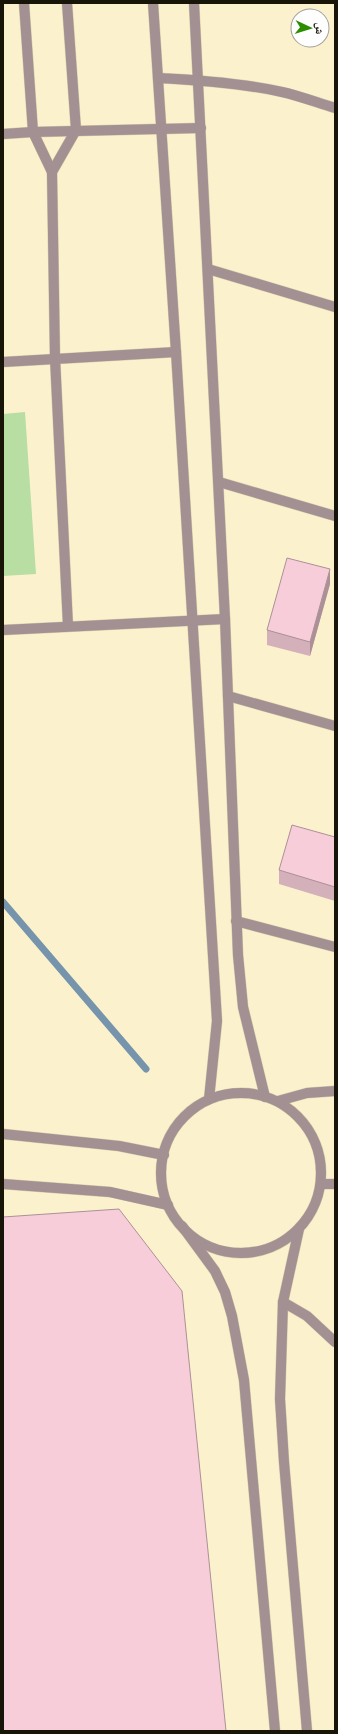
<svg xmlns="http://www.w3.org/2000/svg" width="338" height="1734" font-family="'Space Grotesk','Noto Naskh Arabic',sans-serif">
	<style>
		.green { fill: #b8dea3 }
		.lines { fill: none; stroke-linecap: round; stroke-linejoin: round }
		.stream { stroke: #7694ab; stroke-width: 7 }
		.minor-casing { stroke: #d7cfad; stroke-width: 11 }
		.minor { stroke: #a29093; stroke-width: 10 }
		.wall { fill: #d4b0ba }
		.shaded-wall { fill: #ac9097 }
		.building { fill: #f6cdd8; stroke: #ac9097 }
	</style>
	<rect width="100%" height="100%" fill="#fbf2cd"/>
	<!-- green -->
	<path class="green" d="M 25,412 L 36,574 L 3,576 L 3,414 Z"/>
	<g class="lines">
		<!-- stream -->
		<path class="stream" d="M 3,902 L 146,1069"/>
		<!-- minor casing -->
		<g class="minor-casing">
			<g id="minor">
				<path d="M 24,3 L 33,132 L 52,172 L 55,358 L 68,626"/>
				<path d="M 153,3 L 176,352 L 217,1021 L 209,1099"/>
				<path d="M 194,3 L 225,619 L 238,955 L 243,1007 L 265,1097"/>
				<path d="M 158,78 C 199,80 242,83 282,92 C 300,96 318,103 335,108"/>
				<path d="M 3,134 L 33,132 L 201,128"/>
				<path d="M 52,172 L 76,130 L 67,3"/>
				<path d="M 208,269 L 335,307"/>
				<path d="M 3,362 L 176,352"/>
				<path d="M 219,482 L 335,516"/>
				<path d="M 3,630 L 225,619"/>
				<path d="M 228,696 L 335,726"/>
				<path d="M 236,921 L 335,947"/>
				<circle cx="241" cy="1173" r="80"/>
				<path d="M 278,1101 L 307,1093 L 335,1091"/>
				<path d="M 3,1134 L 119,1146 L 164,1155"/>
				<path d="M 3,1184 L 110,1192 L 168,1205"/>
				<path d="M 321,1184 L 335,1184"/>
				<path d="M 182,1226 L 215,1271 L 225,1292 L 232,1316 L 244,1380 L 275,1731"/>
				<path d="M 299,1229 L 283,1302 L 280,1399 L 284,1462 L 307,1731"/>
				<path d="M 283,1302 L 307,1316 L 335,1342"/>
			</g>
		</g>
		<!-- minor -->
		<use href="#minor" class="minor"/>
	</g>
	<!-- wall -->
	<g class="wall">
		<path d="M 330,584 L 310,656 L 267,645 L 267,630 Z"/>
		<path d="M 335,837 L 335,901 L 279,884 L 279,870 Z"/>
	</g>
	<!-- shaded-wall -->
	<path class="shaded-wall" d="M 330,569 L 330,584 L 310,656 L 310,642 Z"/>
	<!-- building -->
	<g class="building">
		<path d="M 287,558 L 330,569 L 310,642 L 267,630 Z"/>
		<path d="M 292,825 L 335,837 L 335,887 L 279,870 Z"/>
		<path d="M 119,1209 L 182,1291 L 226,1731 L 3,1731 L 3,1217 Z"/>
	</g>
	<!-- border -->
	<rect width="338" height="1734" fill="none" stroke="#181508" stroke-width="8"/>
	<!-- north arrow -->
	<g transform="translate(310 28) rotate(94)"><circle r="19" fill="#fefefe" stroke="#a2a19c"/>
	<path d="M0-3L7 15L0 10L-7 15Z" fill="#2d8d01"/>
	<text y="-6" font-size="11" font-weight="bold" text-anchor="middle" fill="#181508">ش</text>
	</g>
</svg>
